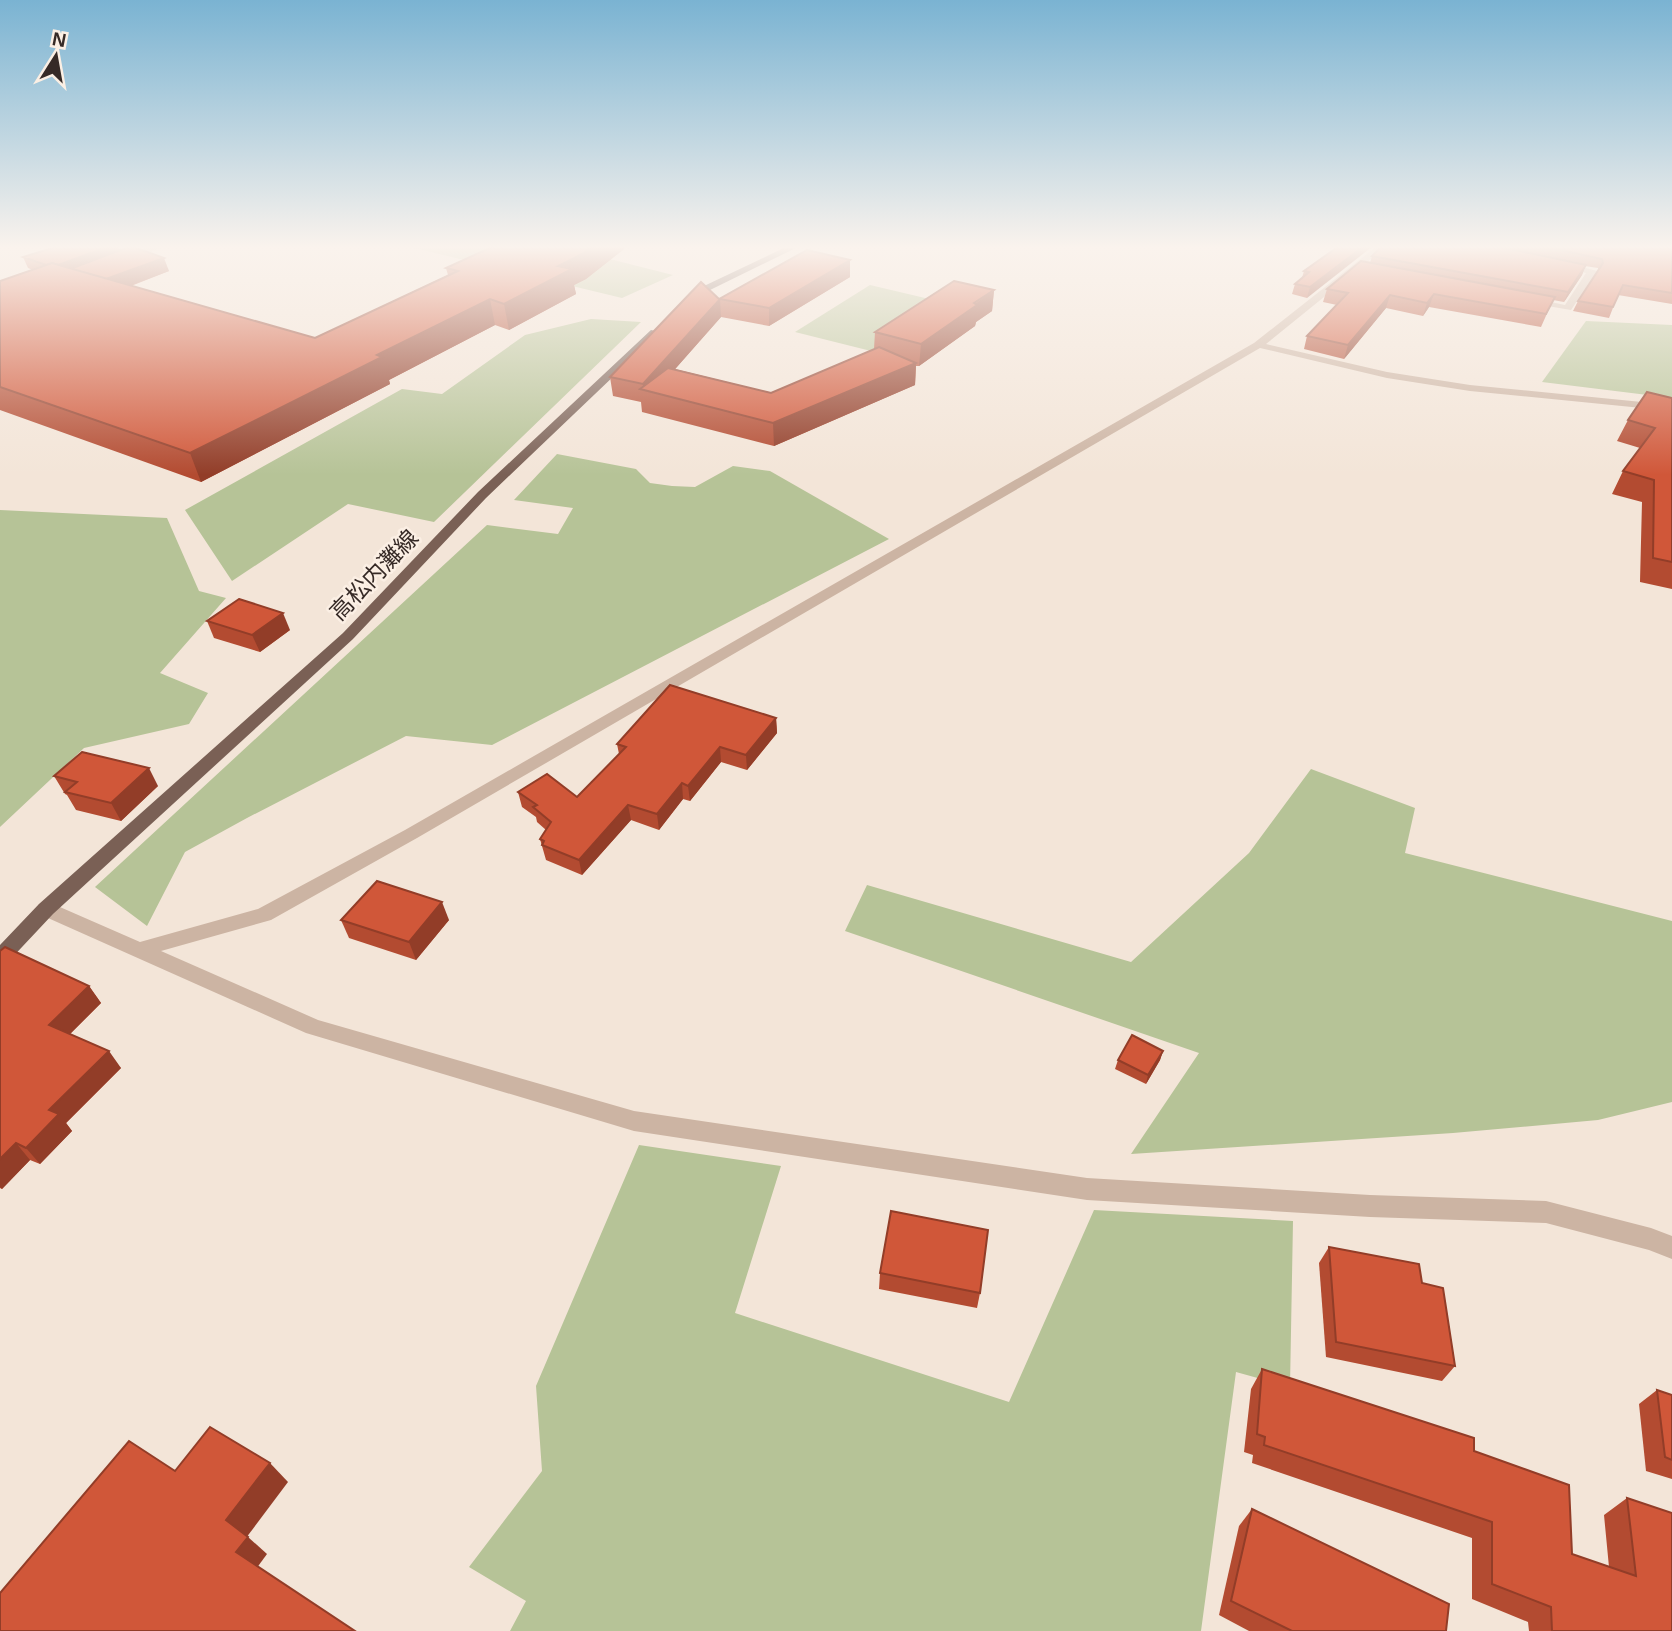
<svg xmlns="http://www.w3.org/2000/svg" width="1672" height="1631" font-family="Arial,'Noto Sans JP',sans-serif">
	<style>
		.green { fill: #b6c397 }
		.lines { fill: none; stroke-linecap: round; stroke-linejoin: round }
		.minor { fill: #ccb4a3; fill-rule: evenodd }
		.major { fill: #7a6055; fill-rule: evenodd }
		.wall { fill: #b34b31 }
		.shaded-wall { fill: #923d28 }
		.building { fill: #d05739; stroke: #923d28; stroke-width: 2 }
		.labels { text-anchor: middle; stroke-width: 5; stroke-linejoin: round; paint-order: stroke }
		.street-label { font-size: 23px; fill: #362a26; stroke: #fbefe4 }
	</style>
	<rect width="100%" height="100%" fill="#f3e5d8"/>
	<!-- green -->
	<g class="green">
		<path d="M 406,246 L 558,246 L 673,275 L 622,298 Z"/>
		<path d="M 870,285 L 942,302 L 871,351 L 795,332 Z"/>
		<path d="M 591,319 L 641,322 L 434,522 L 348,504 L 232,581 L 185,510 L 402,389 L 442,394 L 525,335 Z"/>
		<path d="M 1586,321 L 1672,325 L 1672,398 L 1542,382 Z"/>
		<path d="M 557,454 L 636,469 L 650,483 L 672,486 L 695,487 L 733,466 L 770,471 L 889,539 L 492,745 L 406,736 L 247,818 L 185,852 L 147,926 L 95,887 L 487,525 L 558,534 L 573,508 L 514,500 Z"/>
		<path d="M 0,510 L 167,518 L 199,591 L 226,598 L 160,673 L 208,693 L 189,724 L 84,748 L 0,827 Z"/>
		<path d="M 1311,769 L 1415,808 L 1405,853 L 1672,921 L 1672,1102 L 1598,1120 L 1453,1133 L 1131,1154 L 1199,1053 L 845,931 L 867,885 L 1131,962 L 1249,853 Z"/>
		<path d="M 639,1145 L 781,1166 L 735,1313 L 1009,1402 L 1094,1210 L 1293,1221 L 1290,1387 L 1236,1372 L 1201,1631 L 510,1631 L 526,1601 L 469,1567 L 542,1471 L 536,1386 Z"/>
	</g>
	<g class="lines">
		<!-- minor -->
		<g class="minor">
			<path d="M 152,246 L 165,246 L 128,261 L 120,259 Z"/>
			<path d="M 1377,246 L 1387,246 L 1266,344 L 1387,372 L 1470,385 L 1672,405 L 1672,411 L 1470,391 L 1387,378 L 1260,348 L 417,838 L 271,920 L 161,951 L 318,1020 L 634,1111 L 1087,1178 L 1370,1195 L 1546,1201 L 1651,1228 L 1672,1236 L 1672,1259 L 1649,1250 L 1546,1223 L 1370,1217 L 1087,1200 L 634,1131 L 306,1033 L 39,914 L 37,909 L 39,904 L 53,904 L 140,942 L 258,909 L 405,830 L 1254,343 Z"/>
			<path d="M 1563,262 L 1597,271 L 1571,310 L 1524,302 L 1524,298 L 1527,297 L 1565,305 L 1586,273 L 1560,267 L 1558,265 Z"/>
		</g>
		<!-- major -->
		<g class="major">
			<path d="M 788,246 L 800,246 L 710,290 L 693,304 L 685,302 L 704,286 Z"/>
			<path d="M 651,330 L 660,332 L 486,498 L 353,639 L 53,914 L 7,963 L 0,966 L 0,945 L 39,904 L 343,633 L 478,492 Z"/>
		</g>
	</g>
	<!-- wall -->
	<g class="wall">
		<path d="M 1339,246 L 1307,298 L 1292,294 L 1295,284 L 1302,278 L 1304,271 Z"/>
		<path d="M 1382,246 L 1672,246 L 1672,304 L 1618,295 L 1609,318 L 1573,311 L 1578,301 L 1598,270 L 1598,268 L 1585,266 L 1582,275 L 1564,302 L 1553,300 L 1541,327 L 1429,307 L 1423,316 L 1386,308 L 1344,359 L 1304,349 L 1307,336 L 1337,305 L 1323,302 L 1327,289 L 1370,263 L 1372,256 Z"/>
		<path d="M 624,249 L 586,279 L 574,285 L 576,294 L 509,330 L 495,325 L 389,380 L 390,384 L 201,482 L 0,410 L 0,281 L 33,270 L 28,268 L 23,257 L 119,250 L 169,271 L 131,286 L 315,338 L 448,275 L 446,268 Z"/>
		<path d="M 850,260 L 850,277 L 769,326 L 721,317 L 675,369 L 771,393 L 874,349 L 875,332 L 994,290 L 992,311 L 976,322 L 975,326 L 919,366 L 916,366 L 915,385 L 774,446 L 642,412 L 641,402 L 613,396 L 610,377 L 719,299 Z"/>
		<path d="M 1672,398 L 1672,589 L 1640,582 L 1642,502 L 1612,494 L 1623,471 L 1640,448 L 1617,441 L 1628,420 Z"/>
		<path d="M 207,621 L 290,630 L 260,652 L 214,638 Z"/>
		<path d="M 776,718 L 777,733 L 747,770 L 721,762 L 690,801 L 683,799 L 659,830 L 631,820 L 582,875 L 546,860 L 540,839 L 546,830 L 537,822 L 536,817 L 522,807 L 518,792 L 577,797 L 619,754 L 617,744 Z"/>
		<path d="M 54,776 L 158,786 L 121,821 L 76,810 L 67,795 L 65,794 Z"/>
		<path d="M 341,920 L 449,920 L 416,960 L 349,938 Z"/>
		<path d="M 0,951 L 89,986 L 101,1003 L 70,1034 L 121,1068 L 66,1123 L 72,1131 L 40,1164 L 30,1160 L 2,1189 L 0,1188 Z"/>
		<path d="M 1163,1051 L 1160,1060 L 1146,1084 L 1115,1069 L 1118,1060 Z"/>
		<path d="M 1329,1247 L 1455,1366 L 1442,1381 L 1326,1357 L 1319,1263 Z"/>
		<path d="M 880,1273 L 980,1293 L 977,1308 L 879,1289 Z"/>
		<path d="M 1262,1369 L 1474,1451 L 1572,1554 L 1609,1567 L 1604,1515 L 1627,1498 L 1672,1631 L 1529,1631 L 1528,1622 L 1472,1599 L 1472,1538 L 1252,1463 L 1253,1455 L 1244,1452 L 1251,1389 Z"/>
		<path d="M 1657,1390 L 1672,1395 L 1672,1479 L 1646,1471 L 1639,1404 Z"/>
		<path d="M 1252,1509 L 1446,1631 L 1249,1631 L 1219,1615 L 1239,1526 Z"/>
	</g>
	<!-- shaded-wall -->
	<g class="shaded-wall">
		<path d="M 110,246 L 118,246 L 121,255 L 65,270 L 51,267 Z"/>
		<path d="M 593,246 L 624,246 L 624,249 L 586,279 L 574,285 L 576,294 L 509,330 L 504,304 L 558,266 Z"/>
		<path d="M 1364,246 L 1373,246 L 1307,298 L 1310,287 Z"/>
		<path d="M 164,258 L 169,271 L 103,296 L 98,282 Z"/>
		<path d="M 850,260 L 850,277 L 769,326 L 769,308 Z"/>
		<path d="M 1586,265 L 1582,275 L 1564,302 L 1568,292 Z"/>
		<path d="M 994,290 L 992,311 L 976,322 L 975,326 L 919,366 L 921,344 Z"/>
		<path d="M 1434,294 L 1429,307 L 1423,316 L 1427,303 Z"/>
		<path d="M 1390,295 L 1386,308 L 1344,359 L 1348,345 Z"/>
		<path d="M 490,299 L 495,325 L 389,380 L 390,384 L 201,482 L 190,453 L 377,355 Z"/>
		<path d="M 720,299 L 721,317 L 654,393 L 644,390 L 643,384 Z"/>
		<path d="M 916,363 L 915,385 L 774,446 L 773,423 Z"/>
		<path d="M 283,613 L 290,630 L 260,652 L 252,635 Z"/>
		<path d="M 776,718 L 777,733 L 747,770 L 746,755 Z"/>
		<path d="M 720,747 L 721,762 L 690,801 L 688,786 Z"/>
		<path d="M 149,768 L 158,786 L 121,821 L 111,803 Z"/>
		<path d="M 682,783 L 683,799 L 659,830 L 657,814 Z"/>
		<path d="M 628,805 L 631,820 L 582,875 L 579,860 Z"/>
		<path d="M 442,902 L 449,920 L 416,960 L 409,942 Z"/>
		<path d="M 89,986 L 101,1003 L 62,1042 L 49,1025 Z"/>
		<path d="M 109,1051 L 121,1068 L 66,1123 L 72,1131 L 40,1164 L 26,1148 L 49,1110 Z"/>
		<path d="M 1163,1051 L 1160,1060 L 1146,1084 L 1148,1075 Z"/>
		<path d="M 16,1143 L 30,1160 L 2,1189 L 0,1187 L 0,1159 Z"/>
		<path d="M 270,1463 L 288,1482 L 246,1538 L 226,1520 Z"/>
		<path d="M 248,1537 L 267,1554 L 256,1569 L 236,1552 Z"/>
	</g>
	<!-- building -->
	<g class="building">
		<path d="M 59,246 L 110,246 L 58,265 L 52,263 L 46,265 L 23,257 Z"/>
		<path d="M 131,246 L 164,258 L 106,279 L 70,269 Z"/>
		<path d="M 494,246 L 593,246 L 582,254 L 558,266 L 572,269 L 504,304 L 490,299 L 377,355 L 382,357 L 190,453 L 0,387 L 0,281 L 52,263 L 315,338 L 458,271 L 446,268 Z"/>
		<path d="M 1339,246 L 1364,246 L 1310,287 L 1295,284 L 1309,272 L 1304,271 Z"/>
		<path d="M 1382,246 L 1496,246 L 1586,265 L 1568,292 L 1372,256 Z"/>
		<path d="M 1542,246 L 1672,246 L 1672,293 L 1623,285 L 1613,307 L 1578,301 L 1603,263 L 1602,259 Z"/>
		<path d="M 807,250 L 850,260 L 769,308 L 720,299 L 643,384 L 610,377 L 701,282 L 719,299 Z"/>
		<path d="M 1361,261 L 1555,297 L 1546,314 L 1434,294 L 1427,303 L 1390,295 L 1348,345 L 1307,336 L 1348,293 L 1327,289 Z"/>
		<path d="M 954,281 L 994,290 L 974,303 L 977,305 L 921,344 L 875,332 Z"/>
		<path d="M 879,347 L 916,363 L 773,423 L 640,389 L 668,368 L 771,393 Z"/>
		<path d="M 1647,392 L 1672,398 L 1672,562 L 1653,558 L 1654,480 L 1623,471 L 1655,428 L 1628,420 Z"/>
		<path d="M 239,599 L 283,613 L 252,635 L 207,621 Z"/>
		<path d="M 670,685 L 776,718 L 746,755 L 720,747 L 688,786 L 682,783 L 657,814 L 628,805 L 579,860 L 542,845 L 544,841 L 540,839 L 551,822 L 533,807 L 537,805 L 518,792 L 547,774 L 577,797 L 626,747 L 617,744 Z"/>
		<path d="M 82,752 L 149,768 L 111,803 L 65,792 L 77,782 L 54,776 Z"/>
		<path d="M 377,881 L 442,902 L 409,942 L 341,920 Z"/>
		<path d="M 5,947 L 89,986 L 49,1025 L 109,1051 L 49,1110 L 59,1114 L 26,1148 L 16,1143 L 0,1159 L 0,951 Z"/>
		<path d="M 1132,1035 L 1163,1051 L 1148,1075 L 1118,1060 Z"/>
		<path d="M 891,1211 L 988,1230 L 980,1293 L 880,1273 Z"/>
		<path d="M 1329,1247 L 1419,1264 L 1422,1283 L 1443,1288 L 1455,1366 L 1336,1342 Z"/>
		<path d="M 1262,1369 L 1474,1438 L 1474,1451 L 1569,1485 L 1572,1554 L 1636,1576 L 1627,1498 L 1672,1513 L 1672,1631 L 1552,1631 L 1551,1607 L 1492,1584 L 1492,1522 L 1264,1445 L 1265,1437 L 1257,1434 Z"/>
		<path d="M 1657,1390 L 1672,1395 L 1672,1460 L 1665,1457 Z"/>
		<path d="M 210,1427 L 270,1463 L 226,1520 L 248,1537 L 236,1552 L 355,1631 L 0,1631 L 0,1593 L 129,1441 L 175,1471 Z"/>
		<path d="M 1252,1509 L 1449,1604 L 1446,1631 L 1292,1631 L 1231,1601 Z"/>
	</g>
	<!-- sky -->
	<linearGradient id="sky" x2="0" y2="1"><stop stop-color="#7ab3d2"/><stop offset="0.52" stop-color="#faf3ed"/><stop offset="1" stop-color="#faf3ed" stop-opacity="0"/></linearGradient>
	<rect width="1672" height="475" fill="url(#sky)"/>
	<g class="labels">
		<!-- street labels -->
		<g class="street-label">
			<text transform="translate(374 575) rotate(-46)" y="8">高松内灘線</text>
		</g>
	</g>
	<!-- north arrow -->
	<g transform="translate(56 56) rotate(11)" stroke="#fbefe4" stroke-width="5" paint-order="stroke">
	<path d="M0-5L12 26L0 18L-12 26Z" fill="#362a26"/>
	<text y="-10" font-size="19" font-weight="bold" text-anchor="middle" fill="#362a26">N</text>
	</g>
</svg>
